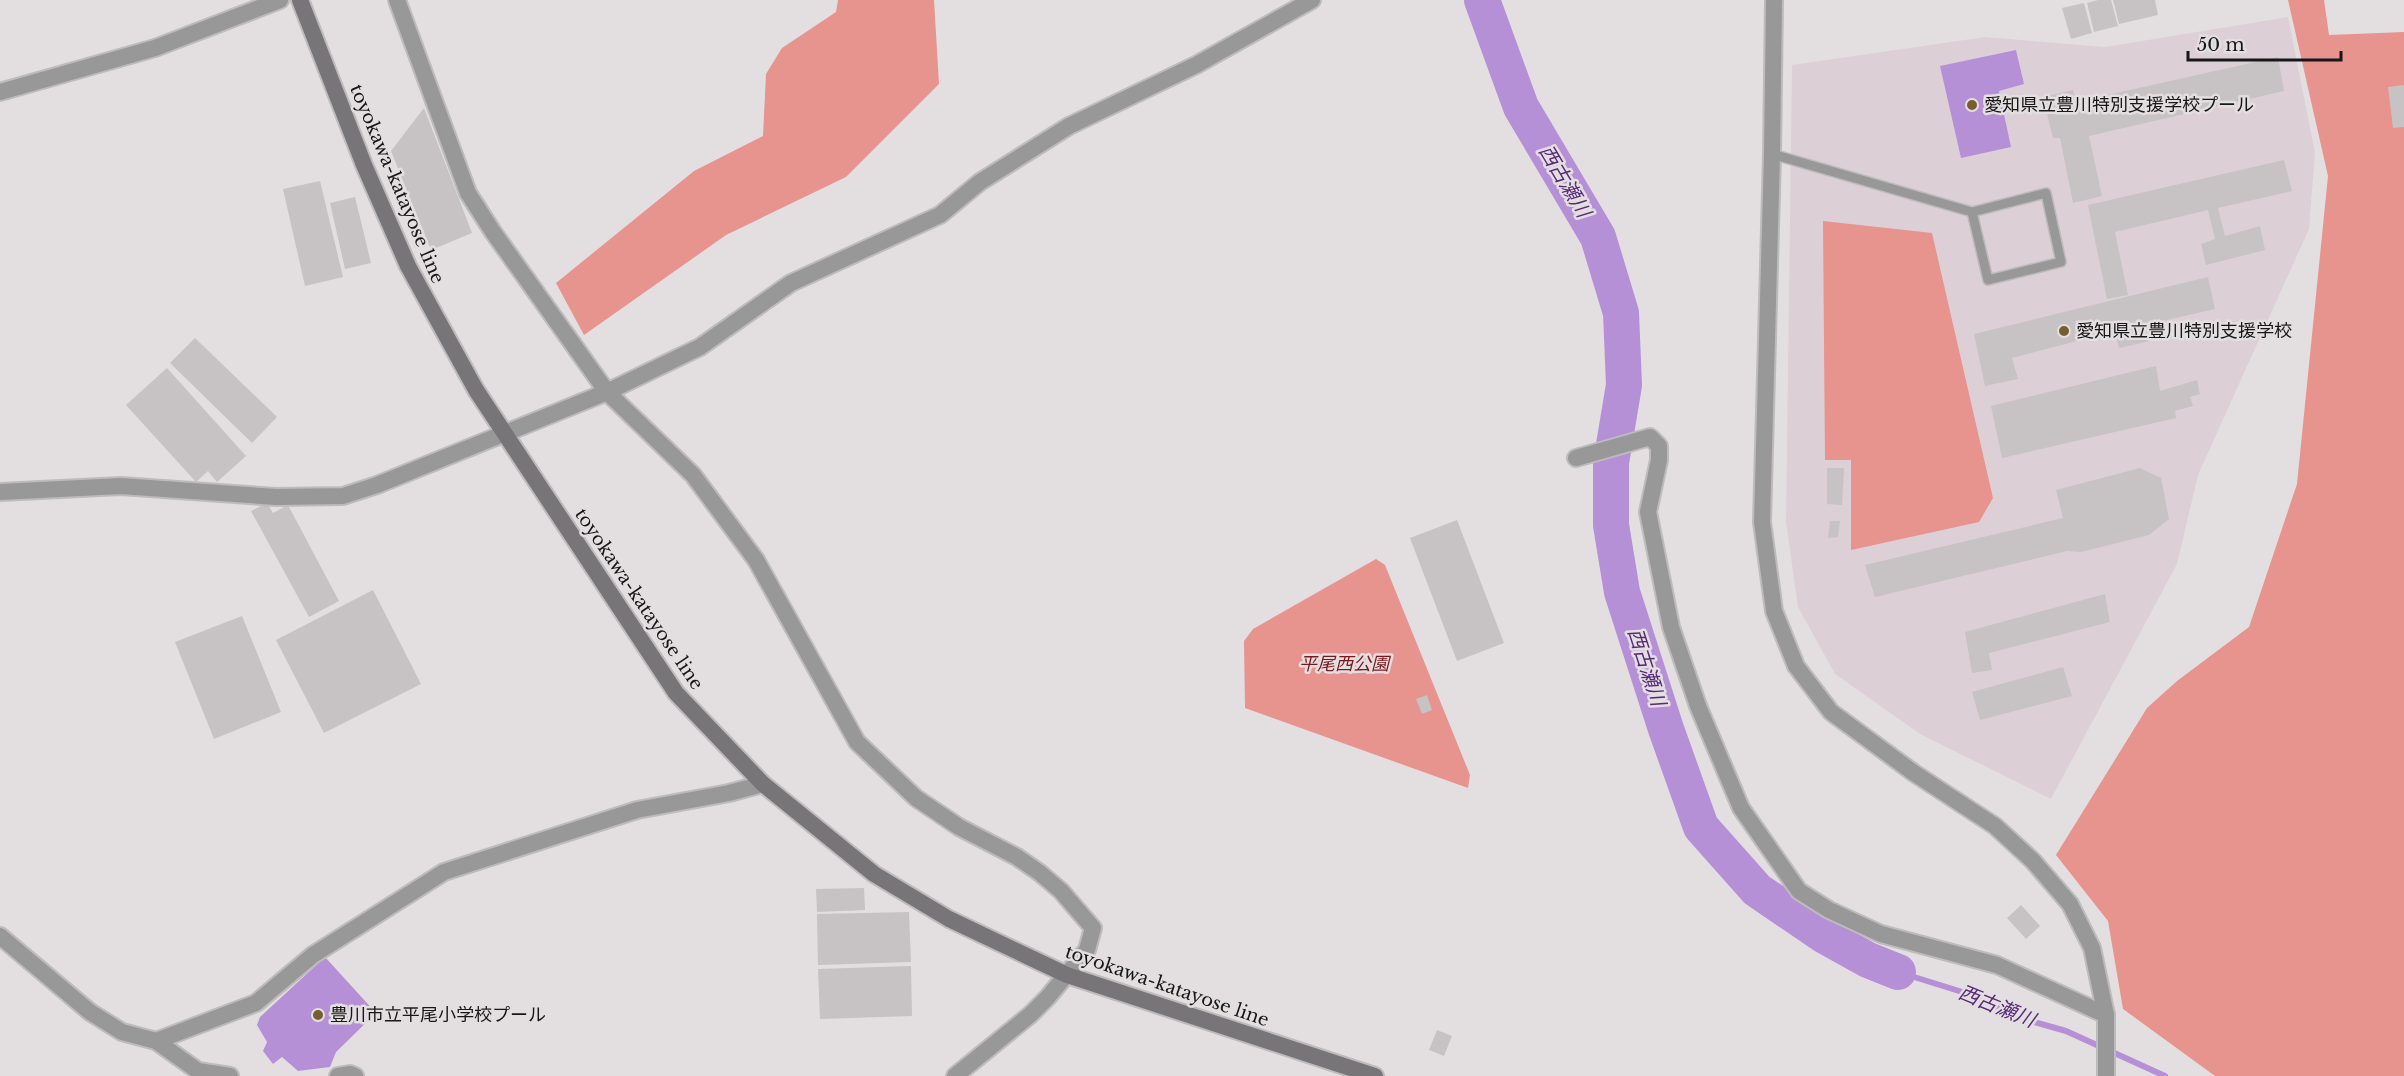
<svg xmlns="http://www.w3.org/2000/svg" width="2404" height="1076" font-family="'Libre Baskerville','Noto Sans JP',serif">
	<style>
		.built { fill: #dcd0d6 }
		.green { fill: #e7938e }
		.water { fill: #b690d6 }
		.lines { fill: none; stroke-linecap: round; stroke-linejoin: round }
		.stream { stroke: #b690d6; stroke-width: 6 }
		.river { stroke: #b690d6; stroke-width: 36 }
		.building { fill: #c7c2c3 }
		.service-casing { stroke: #bebbbd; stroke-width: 12 }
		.minor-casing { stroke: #bebbbd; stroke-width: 20 }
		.tertiary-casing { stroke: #bebbbd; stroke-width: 20 }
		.secondary-casing { stroke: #bebbbd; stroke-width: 20 }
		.service { stroke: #999899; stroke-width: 9 }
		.minor { stroke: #999899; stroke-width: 16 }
		.tertiary { stroke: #999899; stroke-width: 16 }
		.secondary { stroke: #777577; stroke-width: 16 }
		.poi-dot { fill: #785d2f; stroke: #e3dfe1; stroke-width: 2 }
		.labels { text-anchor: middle; stroke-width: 5; stroke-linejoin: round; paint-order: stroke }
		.poi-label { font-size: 18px; fill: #181717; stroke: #e3dfe1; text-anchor: start }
		.street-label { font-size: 18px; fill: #181717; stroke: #e3dfe1 }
		.park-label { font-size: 18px; font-style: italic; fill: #7d171e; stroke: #e3dfe1 }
		.water-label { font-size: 20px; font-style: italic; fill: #59297a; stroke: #e3dfe1 }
	</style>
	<rect width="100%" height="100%" fill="#e3dfe1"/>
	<!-- built -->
	<path class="built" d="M 2288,17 L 2315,153 L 2309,229 L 2198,475 L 2177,564 L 2051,799 L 1920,734 L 1835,674 L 1798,607 L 1786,522 L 1792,65 L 1985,37 L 2105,47 Z"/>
	<!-- green -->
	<g class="green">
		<path d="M 838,0 L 934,0 L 939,84 L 846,177 L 726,235 L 584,335 L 556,283 L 694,171 L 763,136 L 766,74 L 782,48 L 836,12 Z"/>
		<path d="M 2288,0 L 2324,0 L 2329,35 L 2404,32 L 2404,1076 L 2215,1076 L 2123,1009 L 2108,921 L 2056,855 L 2147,708 L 2177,681 L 2249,627 L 2297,484 L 2328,176 Z"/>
		<path d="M 1823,221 L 1932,233 L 1993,498 L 1979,522 L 1851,550 L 1851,460 L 1825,460 Z"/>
		<path d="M 1376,559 L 1385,565 L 1470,775 L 1468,788 L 1245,708 L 1244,641 L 1253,629 Z"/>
	</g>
	<!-- water -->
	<g class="water">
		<path d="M 2016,50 L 2024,84 L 1999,91 L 2011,147 L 1961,158 L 1940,66 Z"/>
		<path d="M 325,957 L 376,1013 L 336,1052 L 330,1067 L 298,1071 L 282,1057 L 273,1064 L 263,1051 L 267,1042 L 257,1025 L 260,1017 Z"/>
	</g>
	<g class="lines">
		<!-- stream -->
		<path class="stream" d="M 1898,972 L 1972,995 L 2016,1017 L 2066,1031 L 2165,1076"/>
		<!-- river -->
		<path class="river" d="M 1482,0 L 1521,107 L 1598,237 L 1621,313 L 1624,385 L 1611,463 L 1611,525 L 1622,592 L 1666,729 L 1701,827 L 1757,890 L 1823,935 L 1868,960 L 1898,972"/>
	</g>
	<!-- building -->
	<g class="building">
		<path d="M 2098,0 L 2111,0 L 2118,26 L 2094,32 L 2087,3 Z"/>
		<path d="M 2113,0 L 2155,0 L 2158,15 L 2119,24 Z"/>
		<path d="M 2084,3 L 2092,33 L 2071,39 L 2062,8 Z"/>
		<path d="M 2278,57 L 2284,91 L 2089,136 L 2102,196 L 2073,203 L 2060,138 L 2053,138 L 2043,97 L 2073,90 L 2076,102 Z"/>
		<path d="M 2404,85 L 2404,127 L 2393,128 L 2388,87 Z"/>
		<path d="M 424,108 L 472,233 L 431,250 L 391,151 Z"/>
		<path d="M 2284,160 L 2292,191 L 2218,208 L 2225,236 L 2260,226 L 2265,250 L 2206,265 L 2201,244 L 2215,239 L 2208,210 L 2115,232 L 2128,295 L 2107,299 L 2088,205 Z"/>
		<path d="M 320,181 L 343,277 L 305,286 L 283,189 Z"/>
		<path d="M 355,197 L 371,263 L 345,269 L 330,203 Z"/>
		<path d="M 2208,277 L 2215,309 L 2145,325 L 2150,341 L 2119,348 L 2115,331 L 2012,358 L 2018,379 L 1985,386 L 1974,334 Z"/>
		<path d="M 195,338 L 277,417 L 252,443 L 170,363 Z"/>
		<path d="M 2156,366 L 2160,391 L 2197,380 L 2200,394 L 2190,397 L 2193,406 L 2175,411 L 2176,418 L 2002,458 L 1991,406 Z"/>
		<path d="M 167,368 L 246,456 L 217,482 L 208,471 L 196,482 L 126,405 Z"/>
		<path d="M 1827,468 L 1844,468 L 1842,505 L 1827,504 Z"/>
		<path d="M 2140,468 L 2161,478 L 2169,519 L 2149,535 L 2081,552 L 2067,551 L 1875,597 L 1865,565 L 2063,518 L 2056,490 Z"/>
		<path d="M 267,503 L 273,513 L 288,505 L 339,601 L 309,617 L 251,511 Z"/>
		<path d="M 1457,520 L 1504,643 L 1457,661 L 1410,538 Z"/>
		<path d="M 1830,521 L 1840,521 L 1838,537 L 1828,538 Z"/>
		<path d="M 373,590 L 421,684 L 324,733 L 276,640 Z"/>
		<path d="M 2105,594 L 2110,622 L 1989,653 L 1992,670 L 1972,673 L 1965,632 Z"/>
		<path d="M 242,616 L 281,712 L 214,739 L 175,642 Z"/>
		<path d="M 2063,667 L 2072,696 L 1980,720 L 1972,692 Z"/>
		<path d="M 1427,695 L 1432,710 L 1422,714 L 1416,699 Z"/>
		<path d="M 864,888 L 865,910 L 817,912 L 816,889 Z"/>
		<path d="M 2021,905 L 2040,926 L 2026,939 L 2007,918 Z"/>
		<path d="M 909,912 L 911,962 L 818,965 L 817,914 Z"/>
		<path d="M 911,966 L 912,1016 L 820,1019 L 818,969 Z"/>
		<path d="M 1437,1030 L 1452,1036 L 1444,1056 L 1429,1050 Z"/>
	</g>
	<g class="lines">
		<!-- service casing -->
		<g class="service-casing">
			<path id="service" d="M 1772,154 L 1972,212 L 2046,193 L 2061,262 L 1988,280 L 1972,212"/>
		</g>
		<!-- minor casing -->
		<g class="minor-casing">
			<g id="minor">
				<path d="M 397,0 L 468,193 L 493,232 L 607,392 L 693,475 L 756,560 L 857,742 L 916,798 L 959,827 L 1017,857 L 1040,873 L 1061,891 L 1093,928 L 1087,950 L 1048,997 L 1030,1015 L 955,1076"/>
				<path d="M 0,92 L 155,48 L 280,0"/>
				<path d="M 1576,458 L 1650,437 L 1659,446 L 1659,460 L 1648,512 L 1671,627 L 1698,706 L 1741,808 L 1799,891 L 1829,910 L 1881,934 L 1997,965 L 2106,1015"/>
				<path d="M 0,492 L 121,486 L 276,497 L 343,496 L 377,485 L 607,392 L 700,347 L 791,283 L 940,215 L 980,182 L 1069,126 L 1196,65 L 1312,0"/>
				<path d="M 0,936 L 90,1012 L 122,1032 L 156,1041 L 198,1071 L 230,1076"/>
				<path d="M 156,1041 L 256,1003 L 313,955 L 444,872 L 637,810 L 729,793 L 763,784"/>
				<path d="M 338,1076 L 350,1074 L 355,1076"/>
			</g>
		</g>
		<!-- tertiary casing -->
		<g class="tertiary-casing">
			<path id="tertiary" d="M 1774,0 L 1772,154 L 1762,522 L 1774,611 L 1796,666 L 1831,712 L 1914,773 L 1995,826 L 2033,861 L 2070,904 L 2092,948 L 2106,1015 L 2106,1076"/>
		</g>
		<!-- secondary casing -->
		<g class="secondary-casing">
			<path id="secondary" d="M 300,0 L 364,165 L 408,266 L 476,390 L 676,693 L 763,784 L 874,874 L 949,919 L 1067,975 L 1375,1076"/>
		</g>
		<!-- service -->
		<use href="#service" class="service"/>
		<!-- minor -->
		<use href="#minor" class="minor"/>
		<!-- tertiary -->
		<use href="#tertiary" class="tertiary"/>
		<!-- secondary -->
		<use href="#secondary" class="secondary"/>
	</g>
	<!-- markers -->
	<g class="poi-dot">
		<circle cx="1972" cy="105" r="6"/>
		<circle cx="2064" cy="331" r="6"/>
		<circle cx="318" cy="1015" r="6"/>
	</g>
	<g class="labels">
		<!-- poi labels -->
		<g class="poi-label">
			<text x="1984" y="111">愛知県立豊川特別支援学校プール</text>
			<text x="2076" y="337">愛知県立豊川特別支援学校</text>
			<text x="330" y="1021">豊川市立平尾小学校プール</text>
		</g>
		<!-- street labels -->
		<g class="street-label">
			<text transform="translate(397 184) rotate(67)" y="6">toyokawa-katayose line</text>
			<text transform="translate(639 599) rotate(56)" y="6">toyokawa-katayose line</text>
			<text transform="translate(1167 986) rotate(19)" y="6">toyokawa-katayose line</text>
		</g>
		<!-- park labels -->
		<g class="park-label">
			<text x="1344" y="670">平尾西公園</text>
		</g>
		<!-- water labels -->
		<g class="water-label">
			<text transform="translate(1565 181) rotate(59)" y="7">西古瀬川</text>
			<text transform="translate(1647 667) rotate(72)" y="7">西古瀬川</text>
			<text transform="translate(1997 1006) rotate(22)" y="7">西古瀬川</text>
		</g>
	</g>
	<!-- scale -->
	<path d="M2188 51v9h153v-9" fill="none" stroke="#181717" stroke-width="3"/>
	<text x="2197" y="51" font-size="18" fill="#181717" stroke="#e3dfe1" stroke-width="4.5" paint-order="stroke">50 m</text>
</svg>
